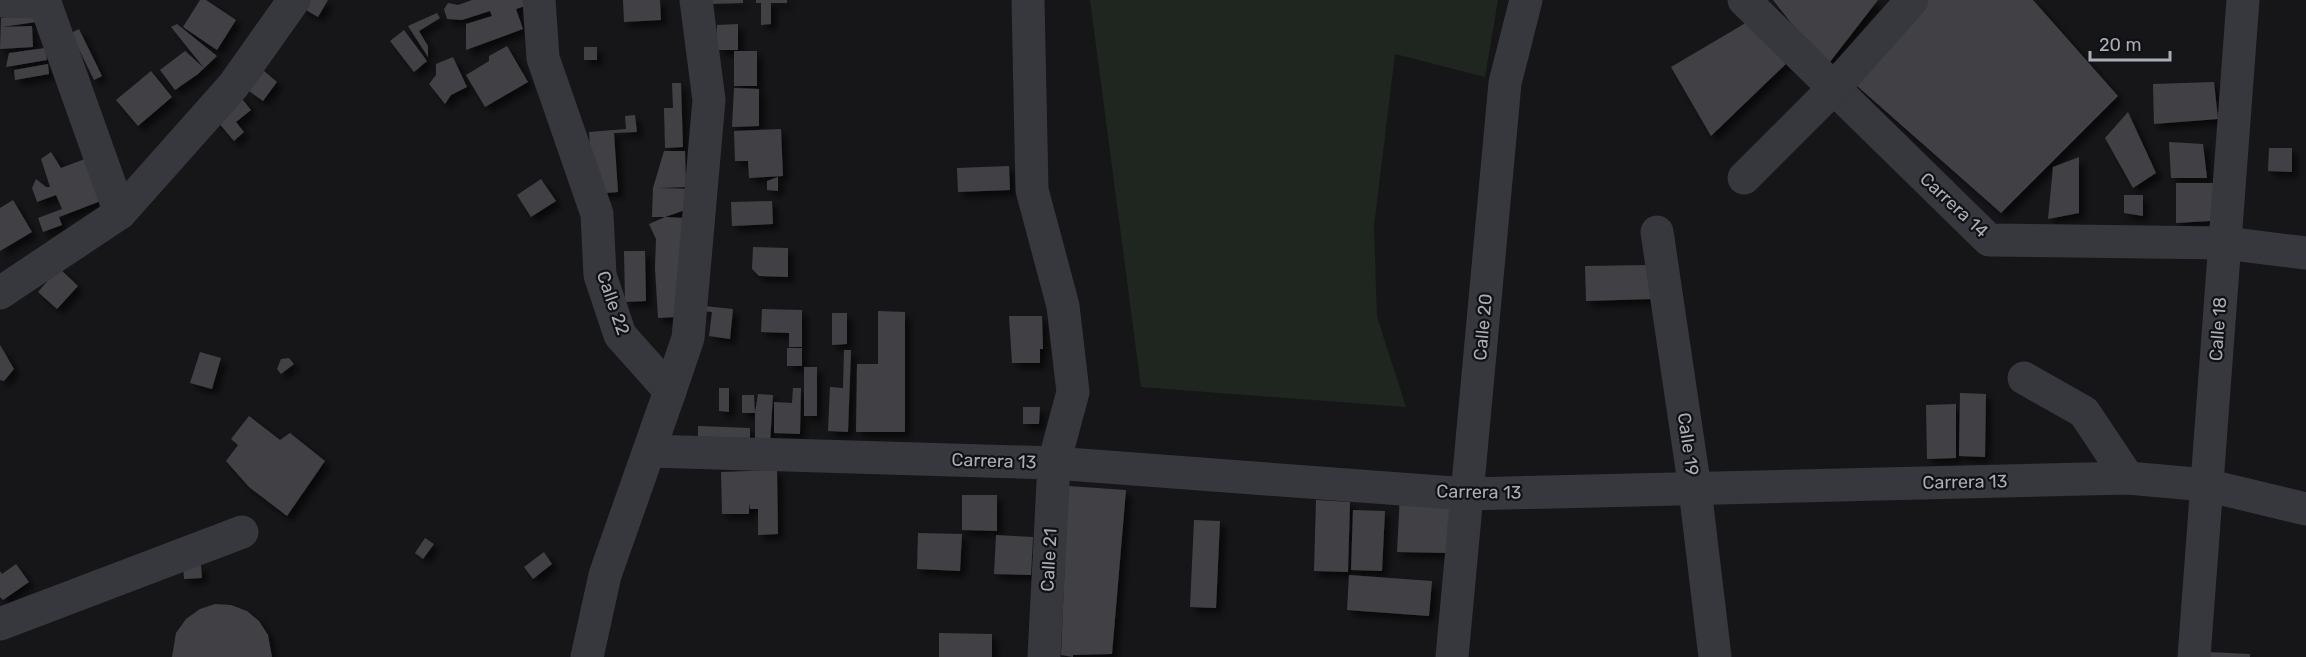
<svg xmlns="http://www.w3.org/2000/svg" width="2306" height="657" font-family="Rubik,sans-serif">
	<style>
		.green { fill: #1e261f }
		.building { fill: #404145; filter: url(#shadow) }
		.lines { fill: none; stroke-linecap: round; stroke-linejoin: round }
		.minor { stroke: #37383d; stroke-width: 33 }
		.labels { text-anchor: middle; stroke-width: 4.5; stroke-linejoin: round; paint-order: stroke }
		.street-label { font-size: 18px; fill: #a8adb8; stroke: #111113 }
	</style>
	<defs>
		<filter id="shadow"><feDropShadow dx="5.5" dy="5.5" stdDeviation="3" flood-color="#0009"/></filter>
	</defs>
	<rect width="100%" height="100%" fill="#161618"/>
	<!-- green -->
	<path class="green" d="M 1090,0 L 1498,0 L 1485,77 L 1395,54 L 1374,226 L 1377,317 L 1406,407 L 1141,387 Z"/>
	<!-- building -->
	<g class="building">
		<path d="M 200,0 L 206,0 L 236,20 L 217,50 L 183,27 Z"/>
		<path d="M 306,0 L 328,0 L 318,17 L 299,6 Z"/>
		<path d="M 472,0 L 523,0 L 525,6 L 516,9 L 523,29 L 466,50 L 466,24 L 492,16 L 490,11 L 462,20 L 447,19 L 444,9 L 448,3 L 458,5 Z"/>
		<path d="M 623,0 L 660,0 L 661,20 L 624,22 Z"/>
		<path d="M 709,0 L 743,0 L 743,3 L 709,4 Z"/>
		<path d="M 756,0 L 787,0 L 787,3 L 771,3 L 771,24 L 761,25 L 761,3 L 756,3 Z"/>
		<path d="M 1773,0 L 1878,0 L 1826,67 Z"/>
		<path d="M 1927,0 L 2033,0 L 2118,96 L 2001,213 L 1856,85 Z"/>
		<path d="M 41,12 L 43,21 L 2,27 L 32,26 L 33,47 L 0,49 L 1,18 Z"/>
		<path d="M 437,13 L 440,18 L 419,31 L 428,46 L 428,57 L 408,26 Z"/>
		<path d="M 1749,21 L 1790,60 L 1711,136 L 1671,67 Z"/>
		<path d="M 177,24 L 217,56 L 198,74 L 175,90 L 160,70 L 185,51 L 204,68 L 171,27 Z"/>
		<path d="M 738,24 L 738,50 L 717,50 L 717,25 Z"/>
		<path d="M 79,29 L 102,76 L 94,80 L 71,33 Z"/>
		<path d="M 404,30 L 427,61 L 414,72 L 390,41 Z"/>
		<path d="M 507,46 L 528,82 L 485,107 L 466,75 L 489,61 L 489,56 Z"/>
		<rect x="584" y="47" width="13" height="13"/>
		<path d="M 45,48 L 47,60 L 6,67 L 9,53 Z"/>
		<rect x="734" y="51" width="23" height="35"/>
		<path d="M 453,57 L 467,87 L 451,95 L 445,104 L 429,84 L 436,75 L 436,64 Z"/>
		<path d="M 48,64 L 49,74 L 15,80 L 14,70 Z"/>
		<path d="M 151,71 L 172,97 L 138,126 L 116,100 Z"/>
		<path d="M 264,71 L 277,82 L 263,101 L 249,91 Z"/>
		<path d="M 2214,82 L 2218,119 L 2154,124 L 2153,84 Z"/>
		<path d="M 672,83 L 681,83 L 683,147 L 665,148 L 664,108 L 673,108 Z"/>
		<path d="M 734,88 L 759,89 L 759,126 L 732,127 Z"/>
		<path d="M 238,94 L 251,110 L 236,122 L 244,132 L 234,141 L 213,116 Z"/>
		<path d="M 2128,112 L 2156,173 L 2133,188 L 2105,138 Z"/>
		<path d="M 635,115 L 637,132 L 614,133 L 618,192 L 593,194 L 589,132 L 626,129 L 625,116 Z"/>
		<path d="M 781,129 L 783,176 L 749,178 L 748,161 L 735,161 L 734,131 Z"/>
		<path d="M 2169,142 L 2203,144 L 2207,178 L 2171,178 Z"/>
		<path d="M 2269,148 L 2292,148 L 2292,172 L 2268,171 Z"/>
		<path d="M 664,151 L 685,151 L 686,187 L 659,188 L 692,189 L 691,208 L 665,217 L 683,218 L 676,317 L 658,318 L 655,268 L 656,239 L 649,224 L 665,217 L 652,217 L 653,188 Z"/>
		<path d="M 51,152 L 61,168 L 90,157 L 106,199 L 59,217 L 62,225 L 43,232 L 38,218 L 62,209 L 56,195 L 37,202 L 32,188 L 36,179 L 46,187 L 50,187 L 41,159 Z"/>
		<path d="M 2079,157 L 2079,213 L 2048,219 L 2053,167 Z"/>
		<path d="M 1009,166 L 1010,190 L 958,192 L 957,168 Z"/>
		<path d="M 778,177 L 778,191 L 767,190 L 767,181 Z"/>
		<path d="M 541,179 L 556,201 L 531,217 L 517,195 Z"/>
		<path d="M 2176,183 L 2216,183 L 2210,221 L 2176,223 Z"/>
		<path d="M 2124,195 L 2143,195 L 2143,216 L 2124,213 Z"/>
		<path d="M 13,200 L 32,232 L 0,251 L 0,208 Z"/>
		<path d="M 772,201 L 773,224 L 732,226 L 731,202 Z"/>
		<path d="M 753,247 L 788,248 L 788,277 L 759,276 L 752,269 Z"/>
		<path d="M 624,251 L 645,251 L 646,301 L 625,302 Z"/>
		<path d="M 1650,265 L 1651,299 L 1586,301 L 1585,266 Z"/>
		<path d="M 59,268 L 78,286 L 57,309 L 38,292 Z"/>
		<path d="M 704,306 L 733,309 L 730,339 L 709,336 L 712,312 L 703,311 Z"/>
		<path d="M 762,309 L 802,310 L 802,347 L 789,347 L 789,333 L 761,332 Z"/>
		<path d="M 878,311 L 905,312 L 905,432 L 856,432 L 857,364 L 878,364 Z"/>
		<path d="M 832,313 L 847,313 L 847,344 L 832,345 Z"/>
		<path d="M 1009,316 L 1042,316 L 1043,349 L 1040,349 L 1040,363 L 1012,363 Z"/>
		<path d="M 0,345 L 14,369 L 4,381 L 0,380 Z"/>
		<rect x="787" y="348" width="15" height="18"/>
		<path d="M 844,350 L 851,350 L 848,432 L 828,431 L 830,387 L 843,388 Z"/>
		<path d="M 200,352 L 221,358 L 212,389 L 190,383 Z"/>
		<path d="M 289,358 L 294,364 L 281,374 L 277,369 L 281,359 Z"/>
		<rect x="804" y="367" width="13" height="49"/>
		<path d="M 719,388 L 729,388 L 729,412 L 719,411 Z"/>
		<path d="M 793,388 L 801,388 L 800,434 L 774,433 L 774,402 L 792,403 Z"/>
		<path d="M 1960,393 L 1986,394 L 1985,457 L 1959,456 Z"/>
		<path d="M 758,394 L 773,395 L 770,444 L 755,443 L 755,413 L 742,413 L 742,395 L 754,395 L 755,413 Z"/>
		<path d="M 1956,404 L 1956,458 L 1927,459 L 1926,405 Z"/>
		<path d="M 1023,407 L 1040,407 L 1039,424 L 1023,424 Z"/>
		<path d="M 249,416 L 280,440 L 290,433 L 325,461 L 287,516 L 249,487 L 226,461 L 238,445 L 231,439 Z"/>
		<path d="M 698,426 L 750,428 L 750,444 L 698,443 Z"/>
		<path d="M 777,470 L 778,534 L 758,535 L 758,509 L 750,509 L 749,502 L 749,514 L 722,514 L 721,472 Z"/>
		<path d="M 1068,486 L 1126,490 L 1112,654 L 1073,655 L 1073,657 L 1061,655 Z"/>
		<path d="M 1400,494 L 1453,500 L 1448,553 L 1397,552 Z"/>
		<path d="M 962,495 L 997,495 L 997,531 L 962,530 Z"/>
		<path d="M 1316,500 L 1350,502 L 1348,572 L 1314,571 Z"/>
		<path d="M 1353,510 L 1385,511 L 1382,571 L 1351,570 Z"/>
		<path d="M 1194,520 L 1220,521 L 1216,608 L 1190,607 Z"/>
		<path d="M 918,533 L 962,534 L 960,571 L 917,569 Z"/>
		<path d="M 996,535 L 1033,537 L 1031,575 L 994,574 Z"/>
		<path d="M 425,538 L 434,544 L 423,559 L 415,553 Z"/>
		<path d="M 544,552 L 552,564 L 533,579 L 524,567 Z"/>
		<path d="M 16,564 L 29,582 L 3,600 L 0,597 L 0,571 L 2,574 Z"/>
		<path d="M 201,565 L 202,578 L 184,579 L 183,566 Z"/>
		<path d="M 1349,575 L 1432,581 L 1429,616 L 1347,610 Z"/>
		<path d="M 215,604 L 231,605 L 247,611 L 259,621 L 268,635 L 272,657 L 172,657 L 176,633 L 186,619 L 200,609 Z"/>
		<path d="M 939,633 L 992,634 L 992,657 L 939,657 Z"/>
		<path d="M 2209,652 L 2250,654 L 2250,657 L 2209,657 Z"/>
	</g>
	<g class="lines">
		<!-- minor -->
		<g class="minor">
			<path d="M 44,0 L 120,213"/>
			<path d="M 539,0 L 543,58 L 597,214 L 600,275 L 620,335 L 670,391 L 605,575 L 587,657"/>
			<path d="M 1028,0 L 1032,190 L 1063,306 L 1073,392 L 1054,463 L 1044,657"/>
			<path d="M 1744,0 L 1989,240 L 2225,243 L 2306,253"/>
			<path d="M 0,1 L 45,2"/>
			<path d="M 1744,178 L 1833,89 L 1912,0"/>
			<path d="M 1657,232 L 1695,489 L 1715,657"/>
			<path d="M 0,293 L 120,213 L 233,86 L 294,0"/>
			<path d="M 2024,378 L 2084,412 L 2128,478"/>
			<path d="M 670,391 L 688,338 L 709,100 L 696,0"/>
			<path d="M 650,451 L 1054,463 L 1467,494 L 2128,478 L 2206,485 L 2306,509"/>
			<path d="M 0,624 L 242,532"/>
			<path d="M 1452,657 L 1505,83 L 1526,0"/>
			<path d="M 2194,657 L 2243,0"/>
		</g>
	</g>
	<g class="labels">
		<!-- street labels -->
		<g class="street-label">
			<text transform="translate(1954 205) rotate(43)" y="6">Carrera 14</text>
			<text transform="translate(613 303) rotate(71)" y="6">Calle 22</text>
			<text transform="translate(1483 327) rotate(-85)" y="6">Calle 20</text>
			<text transform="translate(2218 329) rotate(-86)" y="6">Calle 18</text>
			<text transform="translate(1688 444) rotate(82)" y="6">Calle 19</text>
			<text transform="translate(994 461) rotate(2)" y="6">Carrera 13</text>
			<text transform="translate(1965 482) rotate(-1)" y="6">Carrera 13</text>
			<text transform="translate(1479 492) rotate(1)" y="6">Carrera 13</text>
			<text transform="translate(1049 560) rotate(-87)" y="6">Calle 21</text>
		</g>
	</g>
	<!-- scale -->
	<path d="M2090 51v9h80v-9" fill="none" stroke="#a8adb8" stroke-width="3"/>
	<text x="2099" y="51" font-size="18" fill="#a8adb8" stroke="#111113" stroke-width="4.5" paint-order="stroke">20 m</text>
</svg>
